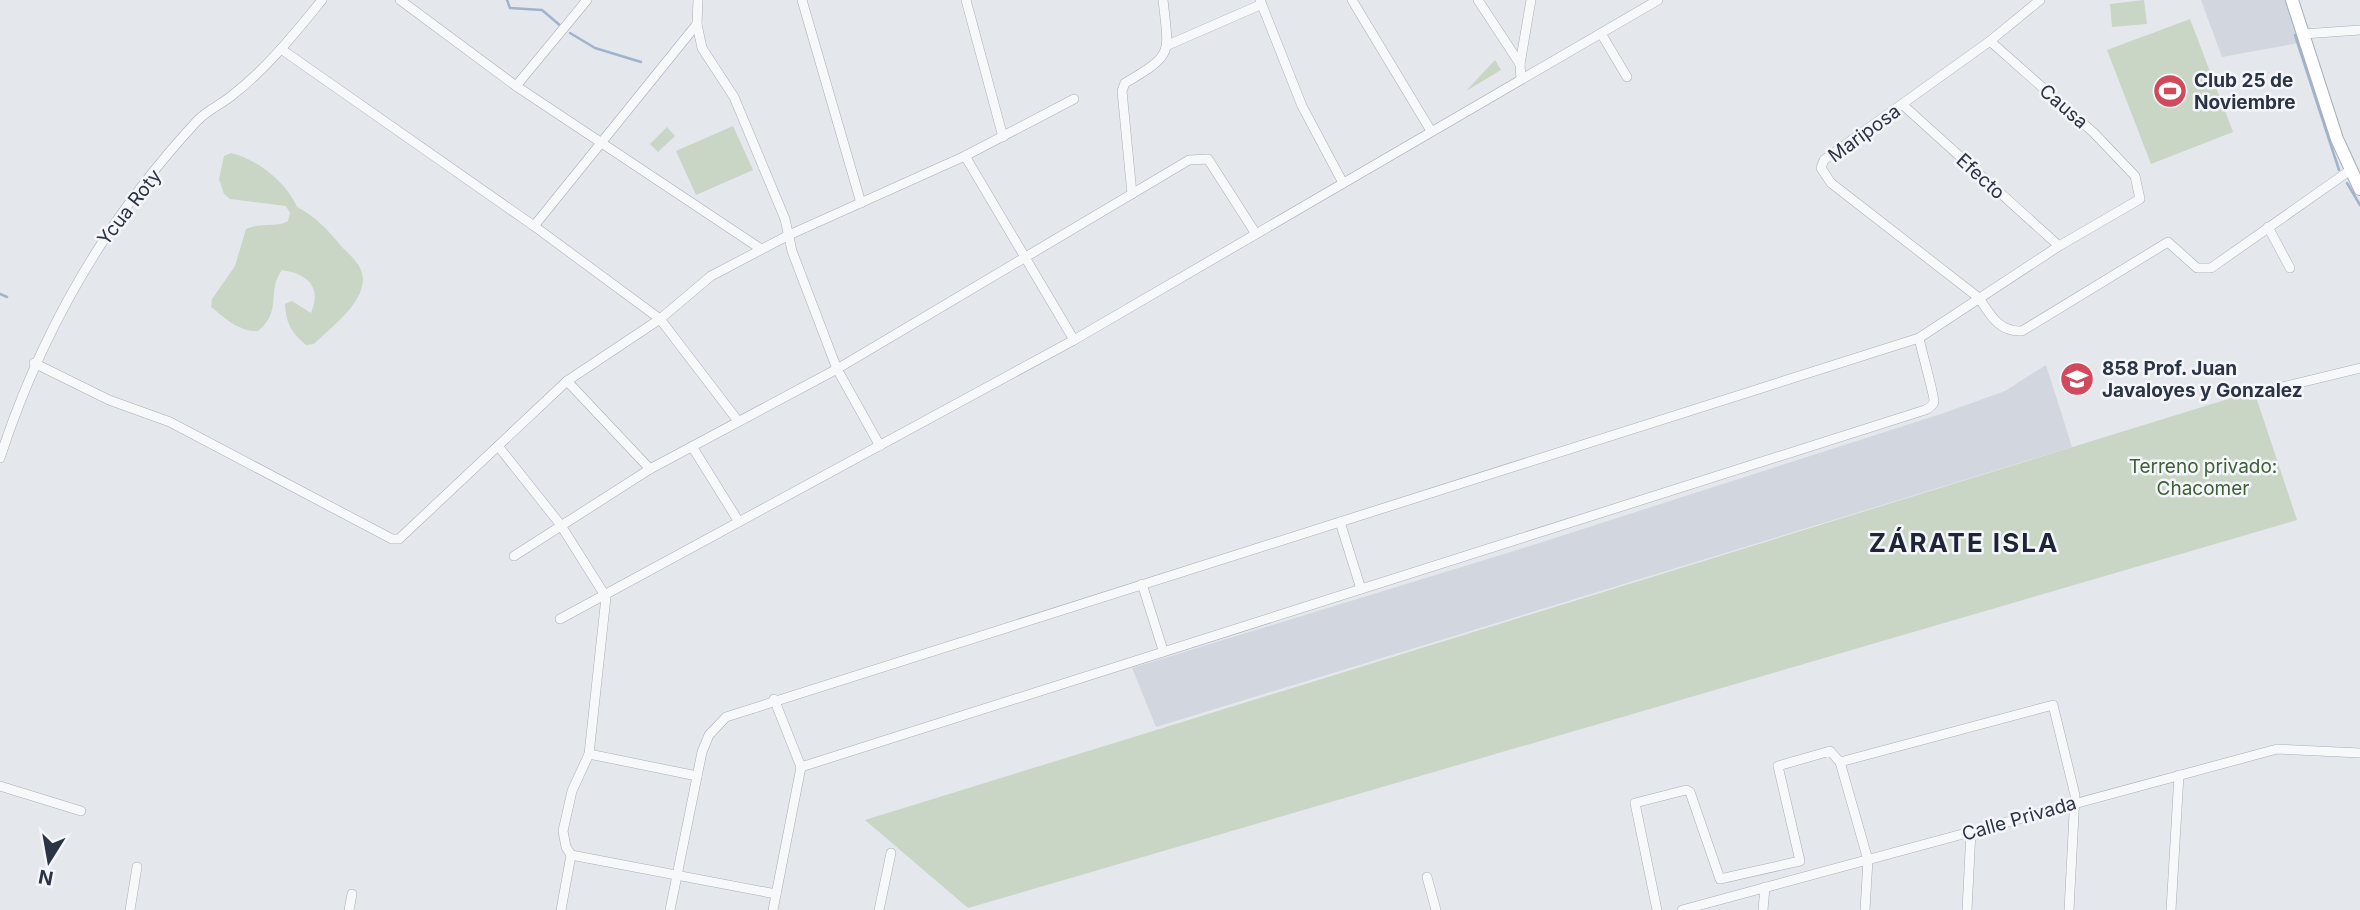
<svg xmlns="http://www.w3.org/2000/svg" width="2360" height="910" font-family="Inter,sans-serif">
	<style>
		.built { fill: #d2d6de }
		.green { fill: #c9d6c5 }
		.lines { fill: none; stroke-linecap: round; stroke-linejoin: round }
		.stream { stroke: #9fb4cc; stroke-width: 2.5 }
		.street-casing { stroke: #a9aeb7; stroke-width: 10 }
		.secondary-casing { stroke: #a9aeb7; stroke-width: 14 }
		.street { stroke: #f7f8fa; stroke-width: 9 }
		.secondary { stroke: #fff; stroke-width: 12 }
		.labels { text-anchor: middle; stroke-width: 5; stroke-linejoin: round; paint-order: stroke }
		.poi-label { font-size: 19px; font-weight: bold; fill: #2b3445; stroke: #f4f6f9; text-anchor: start }
		.street-label { font-size: 19px; fill: #2b3445; stroke: #f4f6f9 }
		.park-label { font-size: 19px; fill: #3f6138; stroke: #f4f6f9 }
		.district-label { font-size: 26px; font-weight: bold; letter-spacing: 2px; fill: #1d2536; stroke: #f4f6f9 }
	</style>
	<rect width="100%" height="100%" fill="#e4e7ec"/>
	<!-- built -->
	<g class="built">
		<path d="M 2201,0 L 2291,0 L 2304,42 L 2222,57 Z"/>
		<path d="M 2046,365 L 2072,447 L 1156,727 L 1132,668 L 1533,545 L 1944,413 L 2005,391 Z"/>
	</g>
	<!-- green -->
	<g class="green">
		<path d="M 2144,0 L 2147,24 L 2112,27 L 2110,4 Z"/>
		<path d="M 2190,19 L 2233,132 L 2151,164 L 2107,50 Z"/>
		<path d="M 1495,60 L 1501,70 L 1466,91 Z"/>
		<path d="M 733,126 L 753,170 L 696,195 L 676,151 Z"/>
		<path d="M 667,127 L 675,136 L 658,152 L 650,144 Z"/>
		<path d="M 231,153 C 257,159 287,183 297,207 C 315,216 328,230 341,246 C 347,252 355,259 359,266 C 376,295 332,326 314,344 L 306,345 C 292,333 286,324 285,304 L 292,301 L 311,313 C 322,287 308,274 282,270 C 266,291 283,311 258,331 C 239,332 225,318 211,307 L 212,299 L 235,266 L 246,229 C 261,222 277,228 288,221 L 290,213 L 286,206 L 230,199 L 224,194 L 219,179 L 224,156 Z"/>
		<path d="M 2254,391 L 2297,520 L 968,908 L 865,820 Z"/>
	</g>
	<g class="lines">
		<!-- stream -->
		<g class="stream">
			<path d="M 507,0 L 510,8 L 542,10 L 562,27"/>
			<path d="M 570,33 L 595,48 L 641,62"/>
			<path d="M 2295,35 L 2339,170"/>
			<path d="M 2347,183 L 2360,205"/>
			<path d="M 0,294 L 7,297"/>
		</g>
		<!-- street casing -->
		<g class="street-casing">
			<g id="street">
				<path d="M 400,0 L 516,86 L 761,249"/>
				<path d="M 698,0 L 697,24 L 702,48 L 734,97 L 785,219 L 792,251 L 837,369 L 880,446"/>
				<path d="M 802,0 L 861,203"/>
				<path d="M 966,0 L 1003,137"/>
				<path d="M 1260,0 L 1302,106 L 1343,183"/>
				<path d="M 1352,0 L 1431,131"/>
				<path d="M 1478,0 L 1520,64"/>
				<path d="M 2040,0 L 1990,41 L 1824,160 L 1821,168 L 1831,183 L 1979,298 C 1991,316 1999,332 2022,331 L 2168,242 L 2197,268 L 2211,268 L 2349,171"/>
				<path d="M 2303,34 L 2360,30"/>
				<path d="M 1602,35 L 1627,77"/>
				<path d="M 1168,45 L 1260,5"/>
				<path d="M 281,49 L 534,226 L 660,319 L 738,421"/>
				<path d="M 1521,79 L 1520,64 L 1531,0"/>
				<path d="M 516,86 L 587,0"/>
				<path d="M 1903,105 L 2059,246"/>
				<path d="M 965,156 L 1074,340"/>
				<path d="M 1132,194 L 1122,91 L 1125,83 C 1174,54 1169,55 1163,0"/>
				<path d="M 534,226 L 697,24"/>
				<path d="M 2268,227 L 2290,268"/>
				<path d="M 34,363 L 109,400 L 170,422 L 392,539 L 399,539 L 567,381 L 660,319 L 711,276 L 789,235 L 965,156 L 1074,99"/>
				<path d="M 567,381 L 650,469"/>
				<path d="M 2266,391 L 2360,368"/>
				<path d="M 498,446 L 560,524 L 606,597 L 589,754 L 572,791 L 563,831 L 566,847 L 571,855 L 561,910"/>
				<path d="M 693,448 L 739,522"/>
				<path d="M 0,458 C 41,332 106,219 197,121 C 208,109 223,104 235,93 C 268,67 295,33 322,0"/>
				<path d="M 1340,522 L 1361,589"/>
				<path d="M 514,556 L 650,469 L 837,369 L 1189,160 L 1208,159 L 1256,234"/>
				<path d="M 1142,584 L 1163,650"/>
				<path d="M 560,619 L 1074,340 L 1658,0"/>
				<path d="M 774,699 L 801,767"/>
				<path d="M 589,754 L 697,776"/>
				<path d="M 1840,762 L 2053,705 L 2075,795 L 2069,910"/>
				<path d="M 801,767 L 1925,410 C 1929,408 1932,407 1934,402 C 1935,398 1921,349 1919,338"/>
				<path d="M 0,786 L 81,811"/>
				<path d="M 571,855 L 776,894"/>
				<path d="M 1427,877 L 1436,910"/>
				<path d="M 130,910 L 137,867"/>
				<path d="M 349,910 L 352,894"/>
				<path d="M 670,910 L 702,752 L 709,735 L 726,717 L 1919,338 L 2059,246 L 2140,199 L 2135,176 L 2094,133 L 1990,41"/>
				<path d="M 773,910 L 801,767"/>
				<path d="M 879,910 L 891,853"/>
				<path d="M 1657,910 L 1635,803 L 1686,790 L 1690,792 L 1720,879 L 1800,861 L 1778,766 L 1830,751 L 1840,762 L 1868,860 L 1865,910"/>
				<path d="M 1682,910 L 2277,749 L 2360,753"/>
				<path d="M 1763,910 L 1765,887"/>
				<path d="M 1967,910 L 1971,831"/>
				<path d="M 2171,910 L 2179,775"/>
			</g>
		</g>
		<!-- secondary casing -->
		<g class="secondary-casing">
			<path id="secondary" d="M 2292,0 L 2337,139 L 2360,189"/>
		</g>
		<!-- street -->
		<use href="#street" class="street"/>
		<!-- secondary -->
		<use href="#secondary" class="secondary"/>
	</g>
	<!-- icons -->
	<defs>
		<g id="stadium-disc" transform="scale(1.75)"><circle r="9.5" fill="#d1495b" stroke="#f4f6f9"/><path d="M0-5a6.5 5 0 1 0 0 10a6.5 5 0 1 0 0-10ZM-3.5-1.8h7v3.6h-7Z" fill="#fff"/></g>
		<g id="school-disc" transform="scale(1.75)"><circle r="9.5" fill="#d1495b" stroke="#f4f6f9"/><path d="M0-5L7-2L0 1L-7-2ZM-4 1L0 2.5L4 1V4Q0 6-4 4Z" fill="#fff"/></g>
	</defs>
	<g fill-rule="evenodd">
		<use href="#stadium-disc" x="2170" y="91"/>
		<use href="#school-disc" x="2077" y="379"/>
	</g>
	<g class="labels">
		<!-- poi labels -->
		<g class="poi-label">
			<text x="2194" y="87">Club 25 de<tspan x="2194" dy="22">Noviembre</tspan></text>
			<text x="2102" y="375">858 Prof. Juan<tspan x="2102" dy="22">Javaloyes y Gonzalez</tspan></text>
		</g>
		<!-- street labels -->
		<g class="street-label">
			<text transform="translate(2064 106) rotate(41)" y="7">Causa</text>
			<text transform="translate(1864 133) rotate(-36)" y="7">Mariposa</text>
			<text transform="translate(1981 176) rotate(42)" y="7">Efecto</text>
			<text transform="translate(129 207) rotate(-52)" y="7">Ycua Roty</text>
			<text transform="translate(2019 818) rotate(-16)" y="7">Calle Privada</text>
		</g>
		<!-- park labels -->
		<g class="park-label">
			<text x="2203" y="473">Terreno privado:<tspan x="2203" dy="22">Chacomer</tspan></text>
		</g>
		<!-- district labels -->
		<g class="district-label">
			<text x="1964" y="552">ZÁRATE ISLA</text>
		</g>
	</g>
	<!-- north arrow -->
	<g transform="translate(49 861) rotate(191)" stroke="#f4f6f9" stroke-width="5" paint-order="stroke">
	<path d="M0-5L12 26L0 18L-12 26Z" fill="#2b3445"/>
	<text y="-10" font-size="19" font-weight="bold" text-anchor="middle" fill="#2b3445">N</text>
	</g>
</svg>
